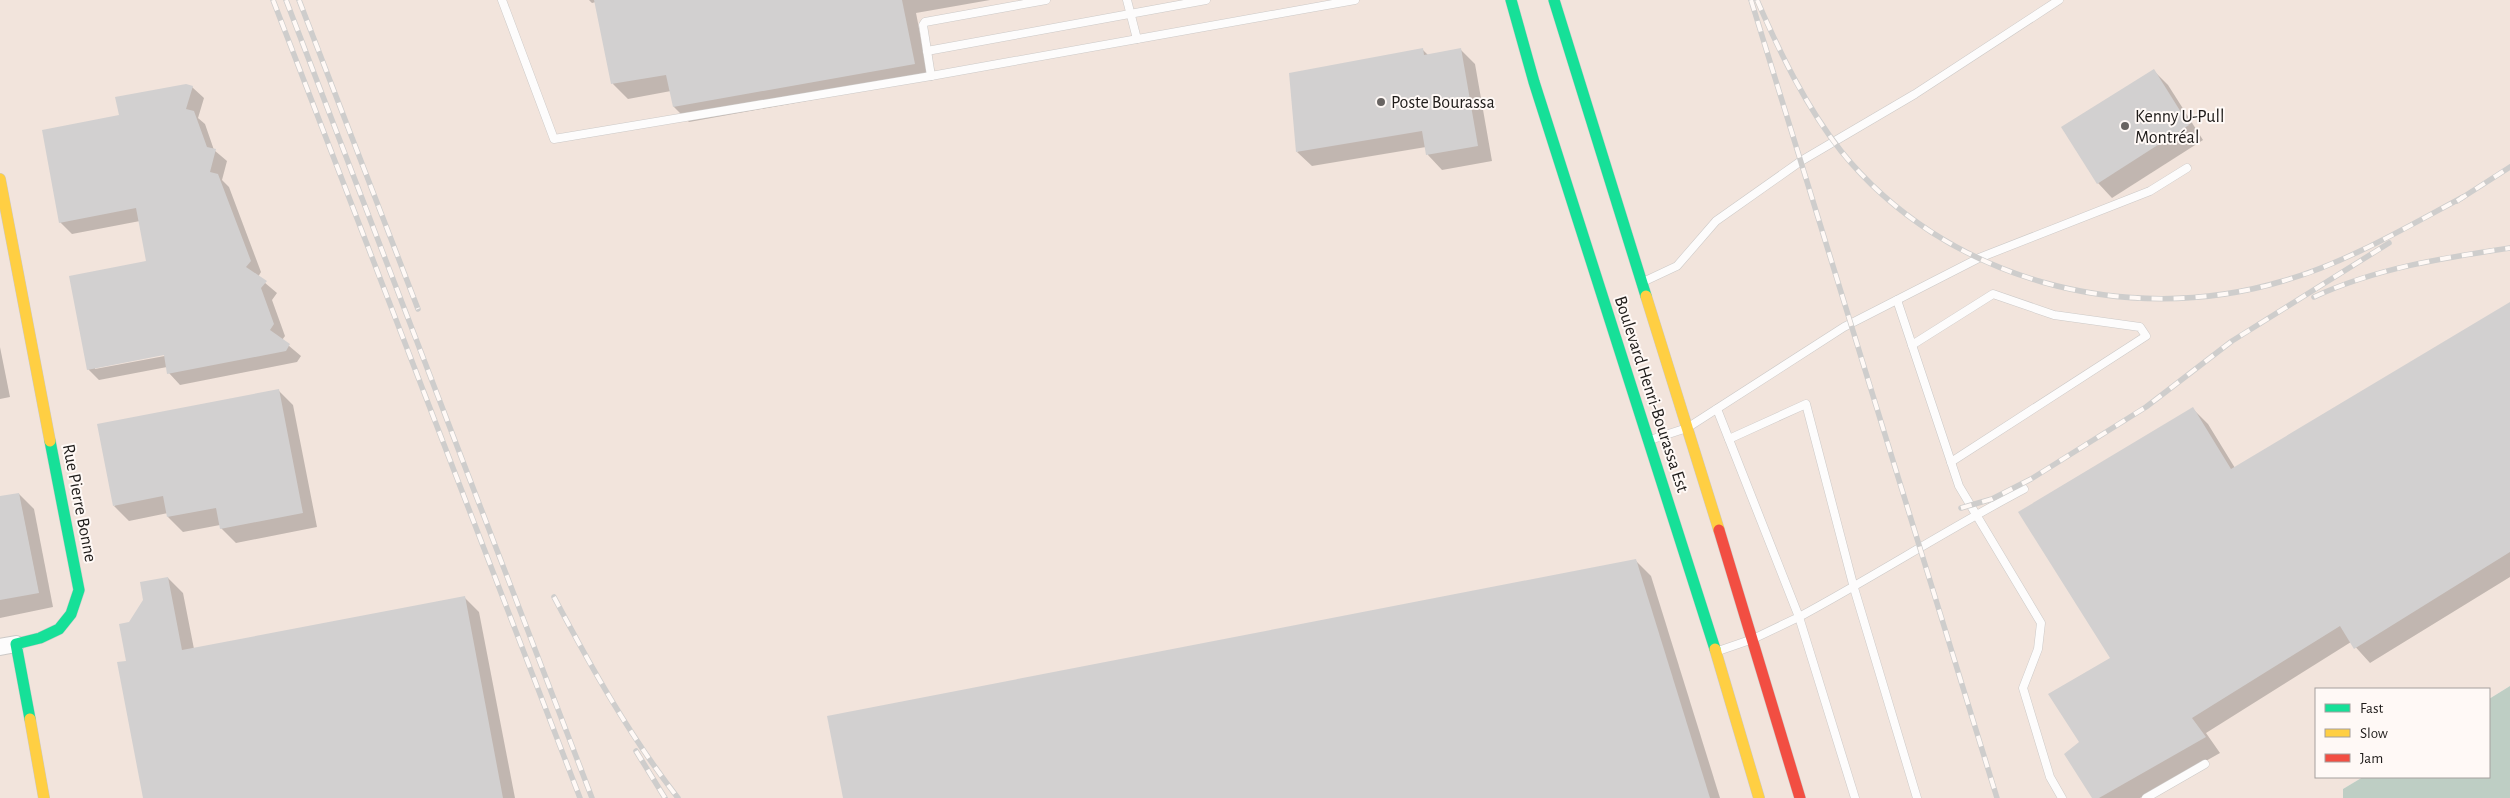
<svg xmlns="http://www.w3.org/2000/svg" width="2510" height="798" font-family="'Alegreya Sans',sans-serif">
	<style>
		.industrial { fill: #f2e4dc }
		.forest { fill: #becec4 }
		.shadow { fill: #0003; fill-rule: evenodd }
		.building { fill: #d2d0d0 }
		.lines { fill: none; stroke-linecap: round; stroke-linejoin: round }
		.lane-casing { stroke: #ccc9c7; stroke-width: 9 }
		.street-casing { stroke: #ccc9c7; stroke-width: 18 }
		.fast-casing { stroke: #ccc9c7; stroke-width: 12 }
		.slow-casing { stroke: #ccc9c7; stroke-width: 12 }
		.jam-casing { stroke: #ccc9c7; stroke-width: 12 }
		.lane { stroke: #fdfcfc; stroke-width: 8 }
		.street { stroke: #fdfcfc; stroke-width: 16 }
		.fast { stroke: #16e098; stroke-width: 11 }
		.slow { stroke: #ffcf43; stroke-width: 11 }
		.jam { stroke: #f24e42; stroke-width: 11 }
		.rail-casing { stroke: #cecdcc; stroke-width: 5.5 }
		.rail { stroke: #fff9f6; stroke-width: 4; stroke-dasharray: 11; stroke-linecap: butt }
		.poi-dot { fill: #686462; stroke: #fff9f6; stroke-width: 2 }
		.labels { text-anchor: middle; stroke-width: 4; stroke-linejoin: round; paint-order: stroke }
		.poi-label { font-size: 18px; fill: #1e1b19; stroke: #fff9f6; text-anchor: start }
		.street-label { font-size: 18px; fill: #1e1b19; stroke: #fff9f6 }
	</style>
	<rect width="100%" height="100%" fill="#f0ecea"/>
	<!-- industrial -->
	<path class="industrial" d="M 0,0 L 2510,0 L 2510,686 L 2489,699 L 2489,689 L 2316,689 L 2316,777 L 2363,777 L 2343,789 L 2343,798 L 0,798 Z"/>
	<!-- forest -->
	<path class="forest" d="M 2510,686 L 2510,798 L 2343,798 L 2343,789 L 2363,777 L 2489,777 L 2489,699 Z"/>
	<!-- shadow -->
	<g class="shadow">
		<path d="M 589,0 L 990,0 L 916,13 L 929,79 L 689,122 L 674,107 L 671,91 L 628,99 L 613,84 L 596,2 L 592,3 Z"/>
		<path d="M 1422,49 L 1428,55 L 1460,49 L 1475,64 L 1492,161 L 1442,170 L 1428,155 L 1426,147 L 1312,166 L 1297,152 Z"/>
		<path d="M 2153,70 L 2168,85 L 2203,140 L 2112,198 L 2098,183 Z"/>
		<path d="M 192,87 L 204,98 L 198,118 L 205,124 L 214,150 L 227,161 L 222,180 L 229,187 L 261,272 L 258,277 L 277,293 L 272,300 L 285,336 L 282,340 L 301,356 L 297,362 L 180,385 L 169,373 L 167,367 L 99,380 L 88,369 L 148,262 L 140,221 L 72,234 L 60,222 L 120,116 ZM 170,352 L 170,355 L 95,369 L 95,367 Z"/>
		<path d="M 2510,304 L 2510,577 L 2370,663 L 2351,642 L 2206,733 L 2220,753 L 2140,798 L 2093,798 L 2080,743 L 2111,658 L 2193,409 L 2208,424 L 2235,468 Z"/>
		<path d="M 0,347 L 10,397 L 0,399 Z"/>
		<path d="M 278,390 L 293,405 L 317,527 L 236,543 L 221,528 L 220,525 L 183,532 L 168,517 L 168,513 L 129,521 L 114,506 Z"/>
		<path d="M 19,494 L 34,509 L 53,607 L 0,618 L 0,498 Z"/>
		<path d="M 1636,561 L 1651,576 L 1720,798 L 844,798 Z"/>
		<path d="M 168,578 L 183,593 L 194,649 L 464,597 L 479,612 L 515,798 L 144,798 L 128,662 L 129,623 Z"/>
	</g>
	<!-- building -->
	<g class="building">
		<path d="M 594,0 L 902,0 L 915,64 L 673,107 L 666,75 L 611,84 Z"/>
		<path d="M 1423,48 L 1424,55 L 1461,48 L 1478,146 L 1426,155 L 1422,131 L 1296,152 L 1289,73 Z"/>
		<path d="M 2154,69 L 2189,125 L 2097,184 L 2061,127 Z"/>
		<path d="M 186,84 L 193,86 L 186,109 L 194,111 L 207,147 L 216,149 L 210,172 L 218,174 L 251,261 L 246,267 L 267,281 L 261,288 L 274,324 L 270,330 L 290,344 L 286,351 L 167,374 L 164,355 L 87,370 L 69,276 L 146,261 L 136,208 L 59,223 L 42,130 L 119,115 L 115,97 Z"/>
		<path d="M 2510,302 L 2510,552 L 2354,649 L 2340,626 L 2192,718 L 2206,737 L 2099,798 L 2092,798 L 2064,754 L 2079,742 L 2048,694 L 2110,658 L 2018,512 L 2193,407 L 2231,469 Z"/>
		<path d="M 279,389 L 303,513 L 220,529 L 216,508 L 167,517 L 163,496 L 113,506 L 97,424 Z"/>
		<path d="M 19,493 L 39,593 L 0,600 L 0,496 Z"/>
		<path d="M 1636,559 L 1710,798 L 843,798 L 827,716 Z"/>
		<path d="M 168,577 L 182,650 L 465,596 L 503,798 L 143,798 L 117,662 L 126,661 L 119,624 L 129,622 L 143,600 L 140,582 Z"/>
	</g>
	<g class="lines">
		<!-- lane casing -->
		<g class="lane-casing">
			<g id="lane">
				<path d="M 502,0 L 554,139 L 931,76 L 1355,0"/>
				<path d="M 1127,0 L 1137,39"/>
				<path d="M 927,51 L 1206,0"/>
				<path d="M 931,76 L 923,25 L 925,22 L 1046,0"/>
				<path d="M 1645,281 L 1677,266 L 1716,221 L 1801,161 L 1915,94 L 2059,0"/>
				<path d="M 1897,300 L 1959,486 L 2041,623 L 2038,649 L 2023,688 L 2050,777 L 2062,798"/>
				<path d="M 1912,345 L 1993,294 L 2054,315 L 2140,327 L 2146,336 L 1951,462"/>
				<path d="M 1717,409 L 1799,617 L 1753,639 L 1721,650"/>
				<path d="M 1653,439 L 1687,428 L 1844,327 L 1979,258 L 2150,191 L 2187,168"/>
				<path d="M 1729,439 L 1806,404 L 1854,588 L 1917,798"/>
				<path d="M 1855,798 L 1799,617 C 1875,576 1948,529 2024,489"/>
				<path d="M 2146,798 L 2205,764"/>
			</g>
		</g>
		<!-- street casing -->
		<g class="street-casing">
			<path id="street" d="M 0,647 L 16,644"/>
		</g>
		<!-- fast casing -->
		<g class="fast-casing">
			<g id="fast">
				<path d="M 1511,0 L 1534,82 L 1715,649"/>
				<path d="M 1554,0 L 1646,296"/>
				<path d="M 30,719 L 16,644 L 40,638 L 59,629 L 71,614 L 79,590 L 50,441"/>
			</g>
		</g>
		<!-- slow casing -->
		<g class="slow-casing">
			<g id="slow">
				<path d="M 0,179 L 50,441"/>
				<path d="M 1646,296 L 1719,530"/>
				<path d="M 1715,649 L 1759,798"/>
				<path d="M 30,719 L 44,798"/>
			</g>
		</g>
		<!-- jam casing -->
		<g class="jam-casing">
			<path id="jam" d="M 1719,530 L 1800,798"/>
		</g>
		<!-- lane -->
		<use href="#lane" class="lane"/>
		<!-- street -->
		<use href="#street" class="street"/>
		<!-- fast -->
		<use href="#fast" class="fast"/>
		<!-- slow -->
		<use href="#slow" class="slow"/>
		<!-- jam -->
		<use href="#jam" class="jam"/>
		<!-- rail casing -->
		<g class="rail-casing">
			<g id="rail">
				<path d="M 273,0 L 580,798"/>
				<path d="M 286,0 L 592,798"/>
				<path d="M 299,0 L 418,309"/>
				<path d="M 1751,0 L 1997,798"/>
				<path d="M 1757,0 C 1780,53 1805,105 1841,151 C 1945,280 2126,328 2283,281 C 2346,263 2405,228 2463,197"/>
				<path d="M 2457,201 L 2510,167"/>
				<path d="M 2314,297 C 2376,268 2443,258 2510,248"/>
				<path d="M 1961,508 L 1992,499 L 2031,479 L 2146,407 L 2232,341 L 2389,243"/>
				<path d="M 554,597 C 591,667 629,735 678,798"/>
				<path d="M 636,751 L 665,798"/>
			</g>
		</g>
		<!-- rail -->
		<use href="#rail" class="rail"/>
	</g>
	<!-- markers -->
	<g class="poi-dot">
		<circle cx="1381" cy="102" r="5"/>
		<circle cx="2125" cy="126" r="5"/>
	</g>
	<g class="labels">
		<!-- poi labels -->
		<g class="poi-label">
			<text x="1391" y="108">Poste Bourassa</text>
			<text x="2135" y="122">Kenny U-Pull<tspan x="2135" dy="21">Montréal</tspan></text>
		</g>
		<!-- street labels -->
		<g class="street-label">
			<text transform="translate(1652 394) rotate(72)" y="6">Boulevard Henri-Bourassa Est</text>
			<text transform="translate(80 503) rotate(79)" y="6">Rue Pierre Bonne</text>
		</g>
	</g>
	<!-- legend -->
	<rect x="2315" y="688" width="175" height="90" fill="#fff9f6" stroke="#a5a09e"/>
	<rect x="2325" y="704" width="25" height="8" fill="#16e098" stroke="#a5a09e"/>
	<text x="2360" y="713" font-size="15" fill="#1e1b19">Fast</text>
	<rect x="2325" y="729" width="25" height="8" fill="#ffcf43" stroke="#a5a09e"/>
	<text x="2360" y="738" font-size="15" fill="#1e1b19">Slow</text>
	<rect x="2325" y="754" width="25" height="8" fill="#f24e42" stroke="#a5a09e"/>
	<text x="2360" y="763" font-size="15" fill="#1e1b19">Jam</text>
</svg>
